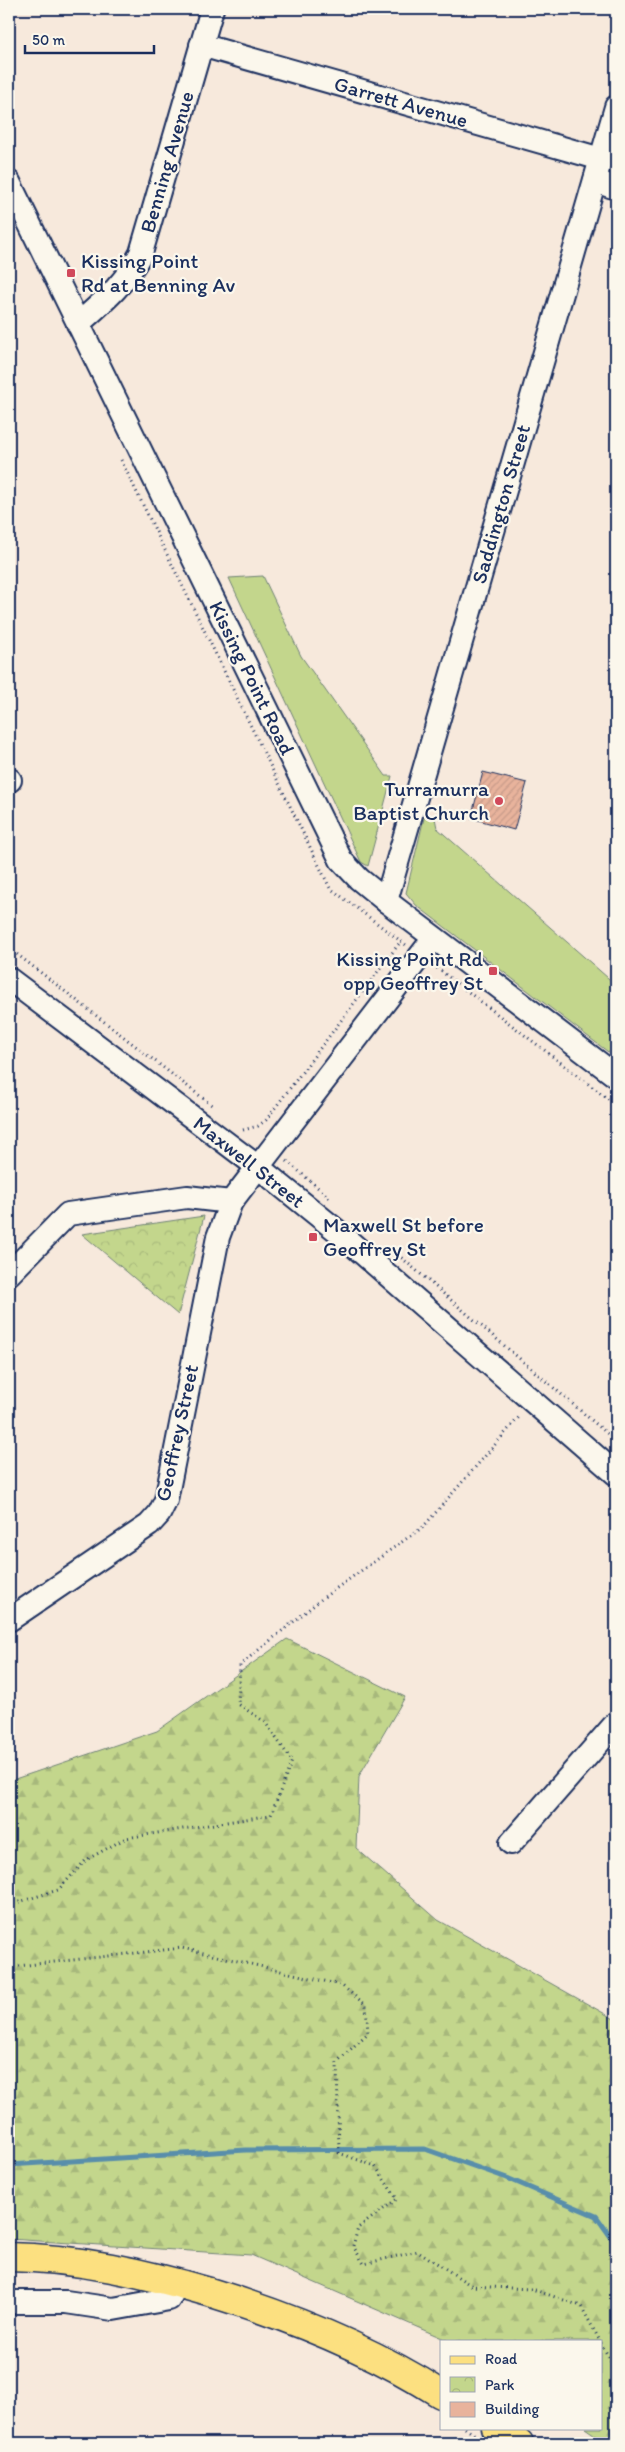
<svg xmlns="http://www.w3.org/2000/svg" width="625" height="2452" font-family="Itim,sans-serif">
	<style>
		.grass { fill: #c3d68c; stroke: #6f8275 }
		.forest { fill: url(#forest-firs); stroke: #6f8275 }
		.park { fill: url(#park-crowns); stroke: #6f8275 }
		.lines { fill: none; stroke-linecap: round; stroke-linejoin: round }
		.stream { stroke: #588eab; stroke-width: 5 }
		.building { fill: url(#building-hatch); stroke: #1b2f5e }
		.minor-casing { stroke: #1b2f5e; stroke-width: 26 }
		.major-casing { stroke: #1b2f5e; stroke-width: 31 }
		.path { stroke: #1b2f5e; stroke-width: 3; stroke-dasharray: 1 4; stroke-linecap: butt }
		.minor { stroke: #fbf7ec; stroke-width: 22 }
		.major { stroke: #fce080; stroke-width: 28 }
		.poi-dot { fill: #d1495b; stroke: #fbf7ec; stroke-width: 2 }
		.labels { text-anchor: middle; stroke-width: 4.5; stroke-linejoin: round; paint-order: stroke }
		.street-label { font-size: 21px; fill: #1b2f5e; stroke: #fbf7ec }
		.poi-label { font-size: 21px; fill: #1b2f5e; stroke: #fbf7ec; text-anchor: start }
	</style>
	<defs>
		<pattern id="forest-firs" width="22" height="20" patternUnits="userSpaceOnUse" patternTransform="scale(1.25)"><rect width="22" height="20" fill="#c3d68c"/><path d="M5 1l3.5 6h-7zM16 11l3.5 6h-7z" fill="#a7b87b"/></pattern>
		<pattern id="park-crowns" width="20" height="18" patternUnits="userSpaceOnUse" patternTransform="scale(1.25)"><rect width="20" height="18" fill="#c3d68c"/><path d="M2 6a3 3 0 1 1 6 0M12 15a3 3 0 1 1 6 0" fill="none" stroke="#a7b87b"/></pattern>
		<pattern id="building-hatch" width="6" height="6" patternUnits="userSpaceOnUse" patternTransform="scale(1.25)"><rect width="6" height="6" fill="#e8b39c"/><path d="M-1 1l2-2M0 6l6-6M5 7l2-2" fill="none" stroke="#c69a89"/></pattern>
	</defs>
	<rect width="100%" height="100%" fill="#f7e9dc"/>
	<filter id="ink" filterUnits="userSpaceOnUse"><feTurbulence type="fractalNoise" baseFrequency=".02" numOctaves="2"/><feDisplacementMap in="SourceGraphic" scale="10" xChannelSelector="R" yChannelSelector="G"/><feConvolveMatrix kernelMatrix="1 2 1 2 8 2 1 2 1" color-interpolation-filters="sRGB"/></filter>
	<g filter="url(#ink)">
		<!-- grass -->
		<g class="grass">
			<path d="M 263,576 L 301,656 L 386,776 L 392,776 L 368,866 L 361,862 L 229,578 Z"/>
			<path d="M 425,814 L 435,818 L 437,828 L 616,985 L 616,1058 L 416,905 L 406,893 Z"/>
		</g>
		<!-- forest -->
		<path class="forest" d="M 287,1639 L 405,1697 L 359,1776 L 356,1848 L 438,1920 L 616,2020 L 616,2443 L 607,2443 L 585,2428 L 601,2428 L 601,2341 L 449,2341 L 251,2255 L 9,2239 L 9,1781 L 157,1731 Z"/>
		<!-- park -->
		<path class="park" d="M 204,1216 L 178,1315 L 82,1234 Z"/>
		<g class="lines">
			<!-- stream -->
			<path class="stream" d="M 9,2165 L 246,2150 L 425,2149 L 507,2178 L 596,2216 L 616,2244"/>
		</g>
		<!-- building -->
		<path class="building" d="M 483,772 L 527,783 L 514,830 L 471,818 Z"/>
		<g class="lines">
			<!-- minor casing -->
			<g class="minor-casing">
				<g id="minor">
					<path d="M 201,45 L 601,159"/>
					<path d="M 595,181 L 616,188"/>
					<path d="M 9,182 L 341,860 L 359,879 L 386,901 L 616,1076"/>
					<path d="M 78,324 C 104,301 125,284 141,253 L 212,9"/>
					<path d="M 9,780 L 10,780"/>
					<path d="M 386,901 L 616,107"/>
					<path d="M 9,979 L 258,1167 L 336,1230 L 616,1474"/>
					<path d="M 9,1274 L 68,1214 L 187,1197 L 231,1202"/>
					<path d="M 9,1620 L 149,1525 L 159,1514 L 166,1500 L 218,1237 L 231,1202 L 434,938"/>
					<path d="M 511,1843 L 616,1723"/>
					<path d="M 9,2302 L 66,2302 L 113,2309 L 169,2299 L 178,2283"/>
				</g>
			</g>
			<!-- major casing -->
			<g class="major-casing">
				<g id="major">
					<path d="M 9,2257 C 78,2258 144,2273 209,2292 C 291,2317 369,2348 441,2394"/>
					<path d="M 496,2428 L 519,2443"/>
				</g>
			</g>
			<!-- path -->
			<g class="path">
				<path d="M 121,460 L 330,888 L 406,945"/>
				<path d="M 9,948 L 213,1106"/>
				<path d="M 437,968 L 616,1105"/>
				<path d="M 243,1130 L 258,1126 L 266,1120 L 401,941"/>
				<path d="M 287,1161 L 330,1198"/>
				<path d="M 390,1248 L 616,1441"/>
				<path d="M 9,1905 L 58,1890 L 86,1860 L 126,1838 L 271,1815 L 292,1761 L 265,1722 L 238,1704 L 240,1665 L 324,1597 L 423,1527 L 520,1416"/>
				<path d="M 9,1967 L 182,1948 L 341,1985 L 366,2005 L 368,2033 L 337,2062 L 339,2153 L 375,2166 L 397,2199 L 358,2228 L 353,2246 L 364,2264 L 418,2251 L 472,2286 L 532,2289 L 581,2306 L 600,2341"/>
				<path d="M 601,2343 L 616,2371"/>
				<path d="M 465,2428 L 475,2435"/>
			</g>
			<!-- minor -->
			<use href="#minor" class="minor"/>
			<!-- major -->
			<use href="#major" class="major"/>
		</g>
	</g>
	<!-- markers -->
	<g class="poi-dot">
		<rect x="66" y="268" width="10" height="10" rx="2.5"/>
		<circle cx="499" cy="801" r="5"/>
		<rect x="488" y="966" width="10" height="10" rx="2.5"/>
		<rect x="308" y="1232" width="10" height="10" rx="2.5"/>
	</g>
	<g class="labels">
		<!-- street labels -->
		<g class="street-label">
			<text transform="translate(401 102) rotate(16)" y="7">Garrett Avenue</text>
			<text transform="translate(167 162) rotate(-74)" y="7">Benning Avenue</text>
			<text transform="translate(501 504) rotate(-74)" y="7">Saddington Street</text>
			<text transform="translate(252 678) rotate(64)" y="7">Kissing Point Road</text>
			<text transform="translate(249 1162) rotate(38)" y="7">Maxwell Street</text>
			<text transform="translate(177 1433) rotate(-78)" y="7">Geoffrey Street</text>
		</g>
		<!-- poi labels -->
		<g class="poi-label">
			<text x="81" y="268">Kissing Point<tspan x="81" dy="24">Rd at Benning Av</tspan></text>
			<text x="489" y="796" text-anchor="end">Turramurra<tspan x="489" dy="24">Baptist Church</tspan></text>
			<text x="483" y="966" text-anchor="end">Kissing Point Rd<tspan x="483" dy="24">opp Geoffrey St</tspan></text>
			<text x="323" y="1232">Maxwell St before<tspan x="323" dy="24">Geoffrey St</tspan></text>
		</g>
	</g>
	<!-- margin -->
	<rect width="625" height="2452" fill="none" stroke="#fbf7ec" stroke-width="30"/>
	<rect x="15" y="15" width="595" height="2422" fill="none" stroke="#1b2f5e" stroke-width="2" filter="url(#ink)"/>
	<!-- legend -->
	<rect x="440" y="2340" width="162" height="90" fill="#fbf7ec" stroke="#a1a7b3"/>
	<rect x="450" y="2356" width="25" height="8" fill="#fce080" stroke="#a1a7b3"/>
	<text x="485" y="2364" font-size="15" fill="#1b2f5e">Road</text>
	<rect x="450" y="2377" width="25" height="15" fill="url(#park-crowns)" stroke="#a1a7b3"/>
	<text x="485" y="2390" font-size="15" fill="#1b2f5e">Park</text>
	<rect x="450" y="2402" width="25" height="15" fill="#e8b39c" stroke="#a1a7b3"/>
	<text x="485" y="2414" font-size="15" fill="#1b2f5e">Building</text>
	<!-- scale -->
	<path d="M25 45v8h129v-8" fill="none" stroke="#1b2f5e" stroke-width="2.5"/>
	<text x="32" y="45" font-size="15" fill="#1b2f5e" stroke="#fbf7ec" stroke-width="4" paint-order="stroke">50 m</text>
</svg>
